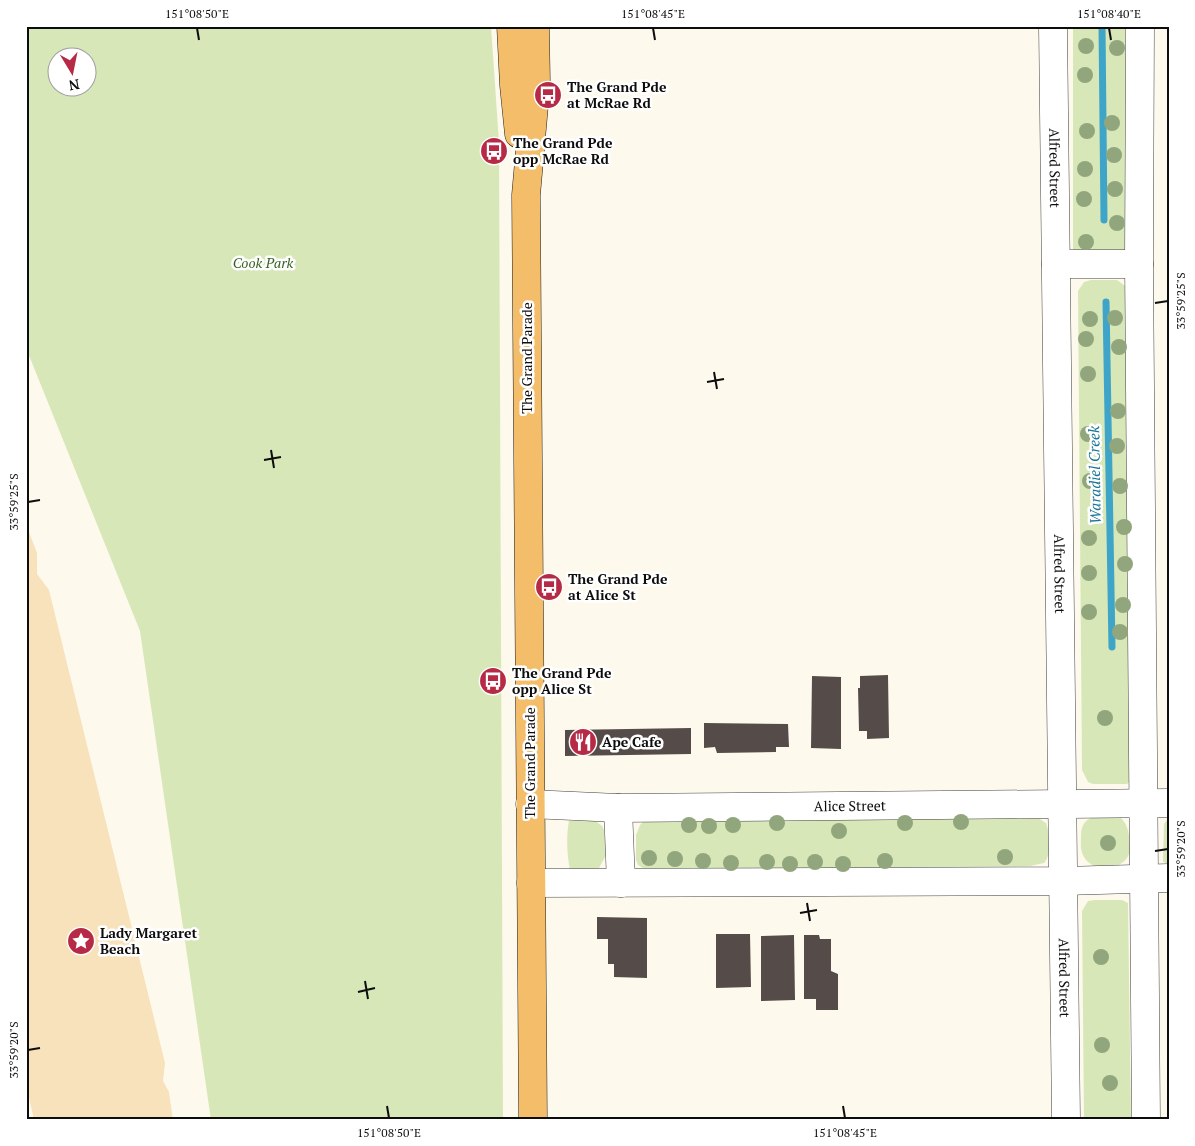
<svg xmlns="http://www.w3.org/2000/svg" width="1195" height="1146" font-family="'PT Serif',serif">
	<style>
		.green { fill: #d8e7b8; fill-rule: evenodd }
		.sand { fill: #f8e2bc }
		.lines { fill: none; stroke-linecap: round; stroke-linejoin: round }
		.stream { stroke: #3ea5c8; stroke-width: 7 }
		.building { fill: #554c4a }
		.minor-casing { stroke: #404040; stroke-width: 29 }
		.major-casing { stroke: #1e1e1e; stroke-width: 29 }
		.minor { stroke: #fff; stroke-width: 28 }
		.major { stroke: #f3bd69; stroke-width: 28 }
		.tree { fill: #91a67c }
		.ticks { fill: none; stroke: #0d0d0d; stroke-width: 2 }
		.labels { text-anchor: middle; stroke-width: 5; stroke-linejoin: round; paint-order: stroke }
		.poi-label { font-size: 14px; font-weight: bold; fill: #0d0d0d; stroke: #fff; text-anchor: start }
		.street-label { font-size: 14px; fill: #0d0d0d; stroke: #fff }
		.park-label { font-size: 14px; font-style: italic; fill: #376220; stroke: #fff }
		.water-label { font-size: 15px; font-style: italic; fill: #1b759a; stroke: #fff }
		.neatline { fill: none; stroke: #0d0d0d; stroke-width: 2 }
		.ticks-label { font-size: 12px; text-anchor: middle; fill: #0d0d0d }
	</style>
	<rect width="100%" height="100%" fill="#fef9ed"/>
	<!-- green -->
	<g class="green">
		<path d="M 26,26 L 491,26 L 499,143 L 503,1120 L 211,1120 L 140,631 L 26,348 ZM 58,58 L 88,58 L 88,88 L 58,88 Z"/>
		<path d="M 1073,26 L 1125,26 L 1126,246 L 1124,252 L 1076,255 L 1073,250 Z"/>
		<path d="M 1091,280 L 1117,280 L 1128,288 L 1131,781 L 1127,784 L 1093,784 L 1088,782 L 1082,770 L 1078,291 L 1084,282 Z"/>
		<path d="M 1035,816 L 1046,823 C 1050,834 1052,854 1044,863 L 1030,866 L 648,871 L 638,865 L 636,860 L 636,835 L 640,825 L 643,822 L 650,821 Z"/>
		<path d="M 1119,816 C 1129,825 1129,834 1130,847 C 1131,871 1091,875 1083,855 C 1080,849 1081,842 1081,836 C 1081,812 1101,817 1119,816 Z"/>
		<path d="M 1169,817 L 1169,864 L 1163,862 L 1164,824 Z"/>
		<path d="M 594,820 L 602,826 L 604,830 L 606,855 L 599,868 L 570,870 C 567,855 566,836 569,821 Z"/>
		<path d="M 1095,900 L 1122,900 L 1128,903 L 1131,1120 L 1084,1120 L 1082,911 L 1088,901 Z"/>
	</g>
	<!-- sand -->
	<path class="sand" d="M 26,524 L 37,553 L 37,574 L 49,590 L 165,1063 L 163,1081 L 169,1092 L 173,1120 L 34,1120 L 26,1084 Z"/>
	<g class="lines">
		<!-- stream -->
		<g class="stream">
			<path d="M 1102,26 L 1104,220"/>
			<path d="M 1106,302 L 1112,647"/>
		</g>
	</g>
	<!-- building -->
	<g class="building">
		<path d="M 888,675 L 889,738 L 867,739 L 867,731 L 859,731 L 858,688 L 860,688 L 860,676 Z"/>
		<path d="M 812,676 L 841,677 L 841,749 L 811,748 Z"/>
		<path d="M 704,723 L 788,724 L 789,747 L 776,747 L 776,752 L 717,753 L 715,747 L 704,748 Z"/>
		<path d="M 691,728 L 691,754 L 565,756 L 565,730 Z"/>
		<path d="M 597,917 L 647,918 L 647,978 L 614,977 L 614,964 L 608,964 L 608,939 L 597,939 Z"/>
		<path d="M 716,934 L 750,934 L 751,987 L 716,988 Z"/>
		<path d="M 794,935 L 795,1000 L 761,1001 L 761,936 Z"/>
		<path d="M 804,935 L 819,935 L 820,939 L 831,939 L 831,971 L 838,974 L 838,1010 L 816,1010 L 816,999 L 804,999 Z"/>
	</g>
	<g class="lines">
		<!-- minor casing -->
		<g class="minor-casing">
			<g id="minor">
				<path id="s1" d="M 1053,26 L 1066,1120"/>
				<path d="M 1140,26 L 1139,264 L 1146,1120"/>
				<path d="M 1056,264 L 1139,264"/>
				<path id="s2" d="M 530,804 L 618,808 L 1169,803"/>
				<path d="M 618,808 L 621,883"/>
				<path d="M 531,883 L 1064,881 L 1169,878"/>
			</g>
		</g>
		<!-- major casing -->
		<g class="major-casing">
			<g id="major">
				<path d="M 511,26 L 514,85 L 519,134"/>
				<path d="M 533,1120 L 526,195 L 536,83 L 535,26"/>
			</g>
		</g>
		<!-- minor -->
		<use href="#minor" class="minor"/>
		<!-- major -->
		<use href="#major" class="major"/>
	</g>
	<!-- trees -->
	<g class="tree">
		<circle cx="1086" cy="46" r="8"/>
		<circle cx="1117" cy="48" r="8"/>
		<circle cx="1085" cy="75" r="8"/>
		<circle cx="1112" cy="123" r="8"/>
		<circle cx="1087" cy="131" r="8"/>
		<circle cx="1114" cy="155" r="8"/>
		<circle cx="1085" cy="169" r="8"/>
		<circle cx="1115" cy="189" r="8"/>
		<circle cx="1084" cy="199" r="8"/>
		<circle cx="1117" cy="223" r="8"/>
		<circle cx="1086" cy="242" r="8"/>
		<circle cx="1115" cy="318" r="8"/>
		<circle cx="1090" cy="319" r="8"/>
		<circle cx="1086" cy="339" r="8"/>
		<circle cx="1119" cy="347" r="8"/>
		<circle cx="1088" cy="374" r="8"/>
		<circle cx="1118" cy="411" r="8"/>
		<circle cx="1088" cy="434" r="8"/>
		<circle cx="1117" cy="446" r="8"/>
		<circle cx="1090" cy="481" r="8"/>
		<circle cx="1120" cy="486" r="8"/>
		<circle cx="1124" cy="527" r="8"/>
		<circle cx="1089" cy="538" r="8"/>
		<circle cx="1125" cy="564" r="8"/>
		<circle cx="1089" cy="573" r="8"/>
		<circle cx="1123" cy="605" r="8"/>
		<circle cx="1089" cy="612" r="8"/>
		<circle cx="1120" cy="632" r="8"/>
		<circle cx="1105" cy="718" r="8"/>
		<circle cx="961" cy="822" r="8"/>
		<circle cx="777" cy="823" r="8"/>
		<circle cx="905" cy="823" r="8"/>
		<circle cx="689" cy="825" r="8"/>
		<circle cx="733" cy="825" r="8"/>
		<circle cx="709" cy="826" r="8"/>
		<circle cx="839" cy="831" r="8"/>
		<circle cx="1108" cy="843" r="8"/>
		<circle cx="1005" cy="857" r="8"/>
		<circle cx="649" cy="858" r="8"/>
		<circle cx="675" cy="859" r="8"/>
		<circle cx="703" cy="861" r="8"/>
		<circle cx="885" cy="861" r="8"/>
		<circle cx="767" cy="862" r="8"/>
		<circle cx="815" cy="862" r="8"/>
		<circle cx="731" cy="863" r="8"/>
		<circle cx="790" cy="864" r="8"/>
		<circle cx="843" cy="864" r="8"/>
		<circle cx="1101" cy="957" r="8"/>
		<circle cx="1102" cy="1045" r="8"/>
		<circle cx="1110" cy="1083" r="8"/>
	</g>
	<!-- ticks -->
	<path class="ticks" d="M 197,28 L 199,40M 653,28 L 655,40M 1109,28 L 1111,40M 1155,303 L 1168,301M 714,372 L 717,389M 707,382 L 724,379M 271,450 L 274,468M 264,460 L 281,457M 28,502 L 40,500M 1155,851 L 1168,849M 807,903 L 810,921M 800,913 L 817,910M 365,981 L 368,999M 358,992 L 375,988M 28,1050 L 40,1048M 387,1106 L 389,1118M 843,1106 L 845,1118"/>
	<!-- icons -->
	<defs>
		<g id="bus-disc" transform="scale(1.4375)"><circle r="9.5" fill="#b72a46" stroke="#fff"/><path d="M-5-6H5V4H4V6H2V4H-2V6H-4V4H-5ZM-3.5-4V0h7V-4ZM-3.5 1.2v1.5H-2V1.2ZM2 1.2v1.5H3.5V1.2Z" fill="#fff"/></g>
		<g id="restaurant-disc" transform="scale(1.4375)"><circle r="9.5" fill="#b72a46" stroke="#fff"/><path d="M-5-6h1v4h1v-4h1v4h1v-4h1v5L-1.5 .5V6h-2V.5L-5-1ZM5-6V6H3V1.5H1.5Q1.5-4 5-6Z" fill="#fff"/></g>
		<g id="sight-disc" transform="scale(1.4375)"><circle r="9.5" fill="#b72a46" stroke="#fff"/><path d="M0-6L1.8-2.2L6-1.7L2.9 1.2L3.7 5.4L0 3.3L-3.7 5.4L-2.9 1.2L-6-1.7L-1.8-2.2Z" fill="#fff"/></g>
	</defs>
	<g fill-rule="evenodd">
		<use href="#bus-disc" x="548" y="95"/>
		<use href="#bus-disc" x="494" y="151"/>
		<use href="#bus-disc" x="549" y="587"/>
		<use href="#bus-disc" x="493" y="681"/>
		<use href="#restaurant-disc" x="583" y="742"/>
		<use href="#sight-disc" x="81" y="941"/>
	</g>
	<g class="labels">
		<!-- poi labels -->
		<g class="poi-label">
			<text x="567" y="92">The Grand Pde<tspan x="567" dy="16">at McRae Rd</tspan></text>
			<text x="513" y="148">The Grand Pde<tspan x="513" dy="16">opp McRae Rd</tspan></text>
			<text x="568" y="584">The Grand Pde<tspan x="568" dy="16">at Alice St</tspan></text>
			<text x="512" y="678">The Grand Pde<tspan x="512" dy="16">opp Alice St</tspan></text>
			<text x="602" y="747">Ape Cafe</text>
			<text x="100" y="938">Lady Margaret<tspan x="100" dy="16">Beach</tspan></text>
		</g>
		<!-- street labels -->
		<g class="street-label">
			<text dy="5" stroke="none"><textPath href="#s1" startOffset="142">Alfred Street</textPath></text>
			<text transform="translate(527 358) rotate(-90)" y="5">The Grand Parade</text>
			<text dy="5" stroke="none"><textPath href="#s1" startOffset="548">Alfred Street</textPath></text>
			<text transform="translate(530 763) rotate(-90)" y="5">The Grand Parade</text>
			<text dy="5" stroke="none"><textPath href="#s2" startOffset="320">Alice Street</textPath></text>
			<text dy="5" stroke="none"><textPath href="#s1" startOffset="952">Alfred Street</textPath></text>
		</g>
		<!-- park labels -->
		<g class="park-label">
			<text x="263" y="268">Cook Park</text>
		</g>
		<!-- water labels -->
		<g class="water-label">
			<text transform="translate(1095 475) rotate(-91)" y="5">Waradiel Creek</text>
		</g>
	</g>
	<!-- border -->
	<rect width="1195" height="1146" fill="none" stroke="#ffffff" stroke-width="55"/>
	<!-- north arrow -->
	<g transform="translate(72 72) rotate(170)"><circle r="24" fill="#ffffff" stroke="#9e9e9e"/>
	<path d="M0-4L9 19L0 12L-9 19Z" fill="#b72a46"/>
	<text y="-8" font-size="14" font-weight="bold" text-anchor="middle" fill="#0d0d0d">N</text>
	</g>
	<rect x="28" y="28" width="1140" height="1090" class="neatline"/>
	<g class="ticks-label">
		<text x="197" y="18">151°08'50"E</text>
		<text x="653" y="18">151°08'45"E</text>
		<text x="1109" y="18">151°08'40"E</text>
		<text transform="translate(1181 301) rotate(-90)" y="4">33°59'25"S</text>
		<text transform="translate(14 502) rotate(-90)" y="4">33°59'25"S</text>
		<text transform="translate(1181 849) rotate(-90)" y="4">33°59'20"S</text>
		<text transform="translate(14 1050) rotate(-90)" y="4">33°59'20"S</text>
		<text x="389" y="1137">151°08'50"E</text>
		<text x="845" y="1137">151°08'45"E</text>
	</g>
</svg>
